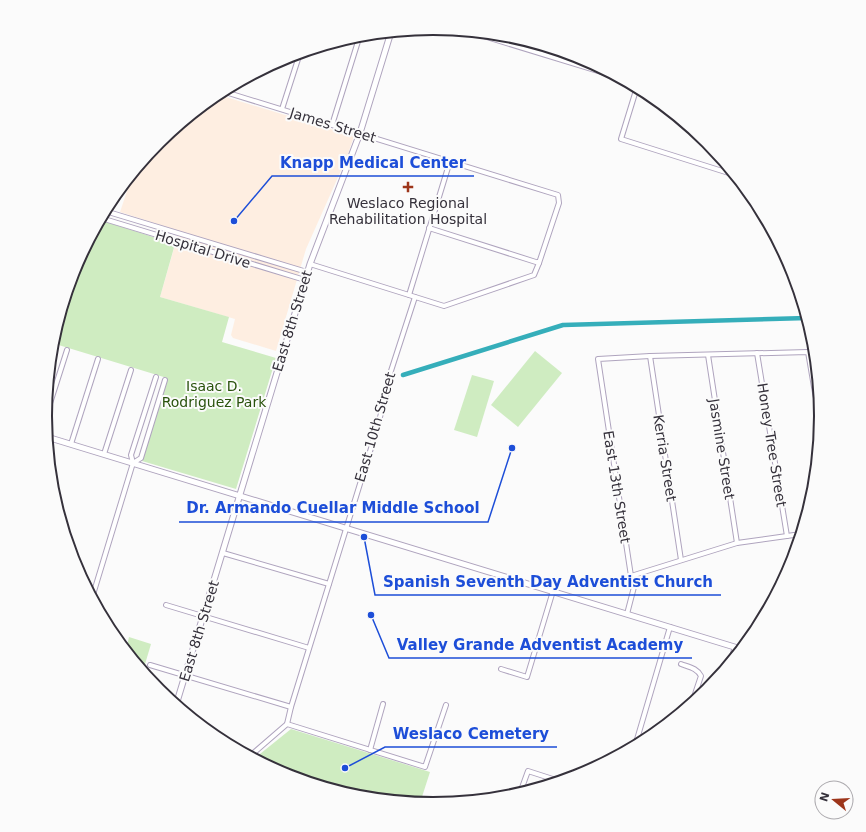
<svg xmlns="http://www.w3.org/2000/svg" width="866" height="832" font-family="'DejaVu Sans',sans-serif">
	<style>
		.medical { fill: #feeee1 }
		.green { fill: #cfecc1 }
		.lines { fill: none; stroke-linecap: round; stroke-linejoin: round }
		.canal { stroke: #35aeba; stroke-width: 4.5 }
		.minor-casing { stroke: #afa4be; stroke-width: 6 }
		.tertiary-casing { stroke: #afa4be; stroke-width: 7 }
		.minor { stroke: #fff; stroke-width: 4 }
		.tertiary { stroke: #fff; stroke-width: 5 }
		.poi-dot { fill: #9d351a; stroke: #fbfbfb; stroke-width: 1.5 }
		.labels { text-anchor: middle; stroke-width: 4; stroke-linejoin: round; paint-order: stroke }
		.street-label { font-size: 14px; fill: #35313b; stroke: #fbfbfb }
		.poi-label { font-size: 14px; fill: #35313b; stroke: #fbfbfb }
		.park-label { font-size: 14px; fill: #29520c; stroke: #fbfbfb }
		.rim { fill: none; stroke: #35313b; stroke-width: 2 }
		.leader { fill: none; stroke: #1d4ed8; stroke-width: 1.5 }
		.callout-dot { fill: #1d4ed8; stroke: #fbfbfb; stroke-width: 1.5 }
		.callout-label { font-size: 15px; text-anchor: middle; font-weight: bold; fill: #1d4ed8; stroke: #fbfbfb; stroke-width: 4; stroke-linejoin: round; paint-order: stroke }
	</style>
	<rect width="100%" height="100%" fill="#fbfbfb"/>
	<!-- medical -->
	<path class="medical" d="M 216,94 L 354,136 L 347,157 L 306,249 L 276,351 L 233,338 L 231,335 L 235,319 L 160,297 L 179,231 L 120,212 L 133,173 L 159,141 Z"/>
	<!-- green -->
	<g class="green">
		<path d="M 100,220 L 175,244 L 160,297 L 229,317 L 222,342 L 276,358 L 236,489 L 142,461 L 167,378 L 52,343 L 75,267 Z"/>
		<path d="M 535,351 L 562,373 L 518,427 L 491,405 Z"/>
		<path d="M 472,375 L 494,381 L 477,437 L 454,430 Z"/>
		<path d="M 129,637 L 151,644 L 143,671 L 126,650 Z"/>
		<path d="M 291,729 L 430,772 L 420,803 L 357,796 L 290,776 L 286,771 L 266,765 L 255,758 Z"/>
	</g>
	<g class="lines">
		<!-- canal -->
		<path class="canal" d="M 403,375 L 563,325 L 807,318"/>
		<!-- minor casing -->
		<g class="minor-casing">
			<g id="minor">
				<path d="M 547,55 L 549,48"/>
				<path d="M 637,87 L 621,139 L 735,175"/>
				<path d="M 222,91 L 558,195 L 559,203 L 539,263 L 429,228"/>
				<path d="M 282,109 L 300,53"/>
				<path d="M 332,125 L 360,35"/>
				<path d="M 105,211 L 307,272"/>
				<path d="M 101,218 L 305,280"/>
				<path d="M 310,264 L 444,306 L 534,275 L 539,263"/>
				<path d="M 409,295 L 450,161"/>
				<path d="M 757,353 L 787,536"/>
				<path d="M 708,355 L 737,543"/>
				<path d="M 650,356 L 681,560"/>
				<path d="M 45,419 L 67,350"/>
				<path d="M 71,444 L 98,359"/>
				<path d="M 104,454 L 131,370"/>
				<path d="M 133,463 L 141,458 L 165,380"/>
				<path d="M 223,553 L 329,584"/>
				<path d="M 631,576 L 737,543 L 801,534"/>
				<path d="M 92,598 L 133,463 L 131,455 L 156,377"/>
				<path d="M 166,605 L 309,648"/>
				<path d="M 627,614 L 634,587 L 631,576 L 598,359 L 650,356 L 808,352 L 820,422"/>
				<path d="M 730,663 L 735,647"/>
				<path d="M 681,664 C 689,667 697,668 701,676 L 692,703"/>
				<path d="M 150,665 L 291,707"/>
				<path d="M 501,669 L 527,677 L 553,591"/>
				<path d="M 287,724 L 425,767 L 446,705"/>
				<path d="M 635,746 L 670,627"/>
				<path d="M 370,750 L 383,704"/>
				<path d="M 250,756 L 287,724 L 291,707 L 372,445 L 386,396 L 389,377 L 415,297"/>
				<path d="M 520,793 L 528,771 L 559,781"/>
			</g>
		</g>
		<!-- tertiary casing -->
		<g class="tertiary-casing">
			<g id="tertiary">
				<path d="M 472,32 L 616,76"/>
				<path d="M 47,437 L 741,649"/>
				<path d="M 176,705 L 310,264 L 360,133 L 391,32"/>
			</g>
		</g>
		<!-- minor -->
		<use href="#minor" class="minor"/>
		<!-- tertiary -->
		<use href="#tertiary" class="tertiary"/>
	</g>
	<!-- markers -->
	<path class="poi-dot" d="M406 181h4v4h4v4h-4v4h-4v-4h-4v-4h4z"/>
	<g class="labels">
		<!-- street labels -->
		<g class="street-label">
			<text transform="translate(333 125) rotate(17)" y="5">James Street</text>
			<text transform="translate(203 249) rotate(17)" y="5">Hospital Drive</text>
			<text transform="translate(292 321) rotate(-73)" y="5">East 8th Street</text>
			<text transform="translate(375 427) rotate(-74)" y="5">East 10th Street</text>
			<text transform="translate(772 445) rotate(81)" y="5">Honey Tree Street</text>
			<text transform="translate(722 449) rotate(81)" y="5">Jasmine Street</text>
			<text transform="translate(665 458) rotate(81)" y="5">Kerria Street</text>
			<text transform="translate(617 487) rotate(81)" y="5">East 13th Street</text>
			<text transform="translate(199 631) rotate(-73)" y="5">East 8th Street</text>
		</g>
		<!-- poi labels -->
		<g class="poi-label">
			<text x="408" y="208">Weslaco Regional<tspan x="408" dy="16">Rehabilitation Hospital</tspan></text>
		</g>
		<!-- park labels -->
		<g class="park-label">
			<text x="214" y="391">Isaac D.<tspan x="214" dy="16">Rodriguez Park</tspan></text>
		</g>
	</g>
	<!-- crop -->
	<path d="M0 0H866V832H0ZM52 416a381 381 0 1 1 762 0a381 381 0 1 1-762 0Z" fill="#fbfbfb" fill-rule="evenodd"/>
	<path class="rim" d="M52 416a381 381 0 1 1 762 0a381 381 0 1 1-762 0Z"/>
	<!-- callouts -->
	<path class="leader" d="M234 221L272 176H474M512 448L488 522H179M364 537L375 595H721M371 615L389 658H692M345 768L385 747H557"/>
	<g class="callout-dot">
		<circle cx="234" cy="221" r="4"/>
		<circle cx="512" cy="448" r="4"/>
		<circle cx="364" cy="537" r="4"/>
		<circle cx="371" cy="615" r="4"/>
		<circle cx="345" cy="768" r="4"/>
	</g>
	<g class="callout-label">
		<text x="373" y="168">Knapp Medical Center</text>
		<text x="333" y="513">Dr. Armando Cuellar Middle School</text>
		<text x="548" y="587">Spanish Seventh Day Adventist Church</text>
		<text x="540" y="650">Valley Grande Adventist Academy</text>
		<text x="471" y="739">Weslaco Cemetery</text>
	</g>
	<!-- north arrow -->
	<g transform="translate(834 800) rotate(288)"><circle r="19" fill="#fbfbfb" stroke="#acaaae"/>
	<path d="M0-3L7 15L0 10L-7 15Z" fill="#9d351a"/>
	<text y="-6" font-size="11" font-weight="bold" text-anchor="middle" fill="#35313b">N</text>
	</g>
</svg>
